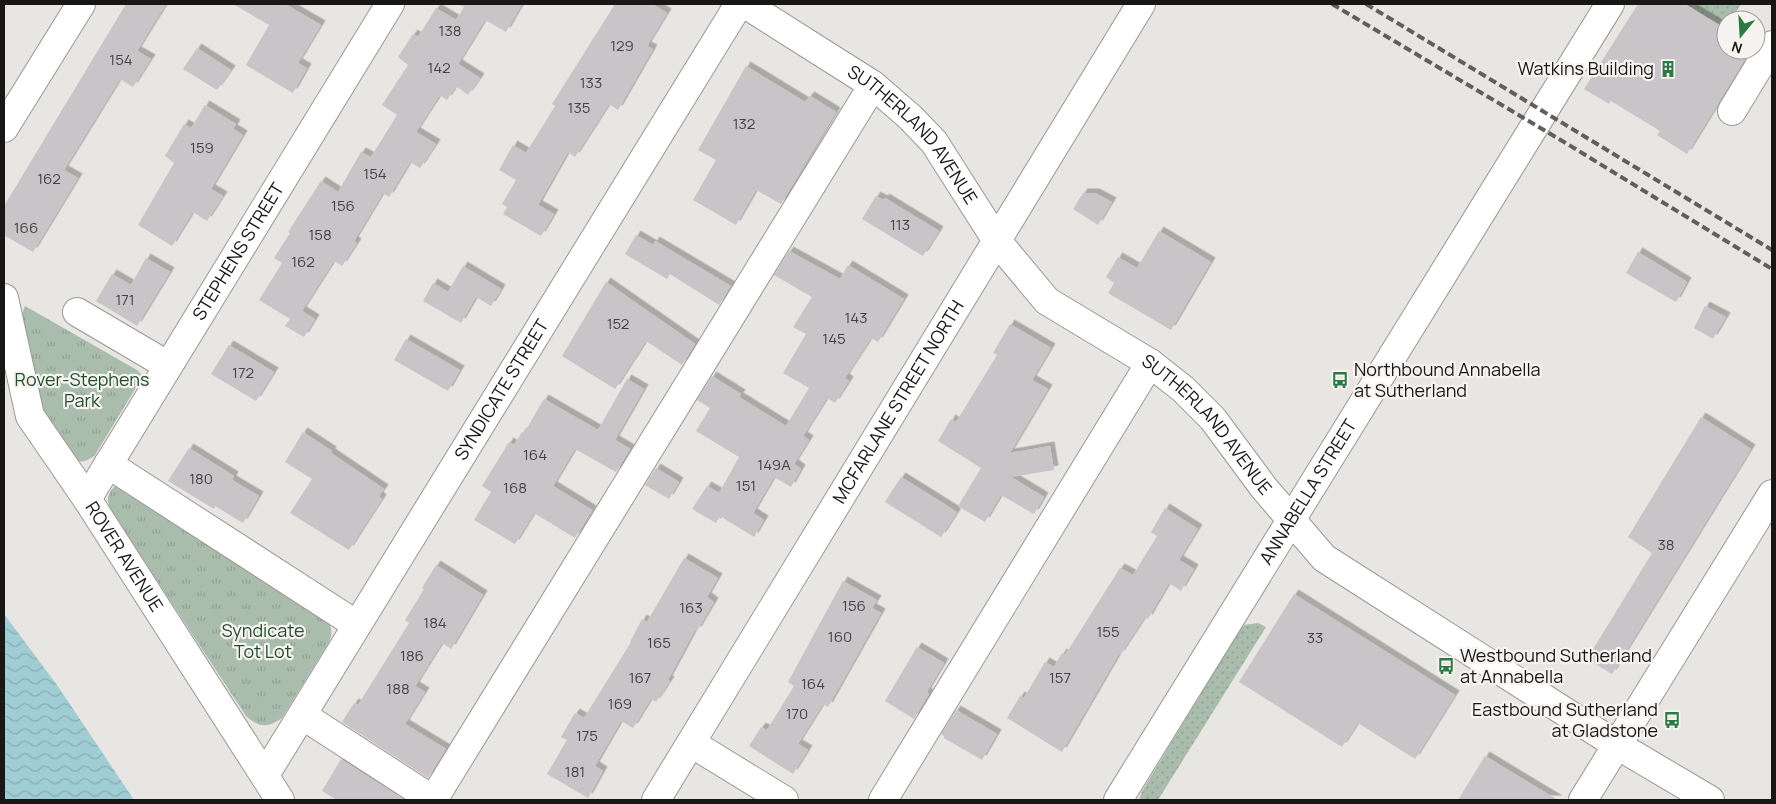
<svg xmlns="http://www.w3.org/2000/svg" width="1776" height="804" font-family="Manrope,sans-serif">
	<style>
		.grass { fill: url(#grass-dots) }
		.park { fill: url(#park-tufts) }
		.water { fill: url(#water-waves) }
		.building { fill: #c8c4c7; filter: url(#shadow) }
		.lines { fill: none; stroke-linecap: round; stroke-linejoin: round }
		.minor-casing { stroke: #9a9894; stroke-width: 30 }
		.minor { stroke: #fff; stroke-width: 28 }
		.rail { stroke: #615f5d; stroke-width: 4; stroke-dasharray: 8 4; stroke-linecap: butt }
		.labels { text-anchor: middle; stroke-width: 4.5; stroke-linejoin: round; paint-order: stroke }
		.number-label { font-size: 15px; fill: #444242 }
		.poi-label { font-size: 18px; fill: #181716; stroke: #f6f3f0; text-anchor: end }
		.street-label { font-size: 18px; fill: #181716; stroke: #f6f3f0 }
		.park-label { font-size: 18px; fill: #214e2b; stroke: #f6f3f0 }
	</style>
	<defs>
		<pattern id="grass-dots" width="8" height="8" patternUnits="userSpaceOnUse" patternTransform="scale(1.25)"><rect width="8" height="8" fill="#aabcac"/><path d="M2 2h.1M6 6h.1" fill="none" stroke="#92a193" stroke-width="1.8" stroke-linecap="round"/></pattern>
		<pattern id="park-tufts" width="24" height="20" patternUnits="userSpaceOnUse" patternTransform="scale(1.25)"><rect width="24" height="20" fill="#aabcac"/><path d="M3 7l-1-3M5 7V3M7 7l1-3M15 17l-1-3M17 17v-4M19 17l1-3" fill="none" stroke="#92a193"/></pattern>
		<pattern id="water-waves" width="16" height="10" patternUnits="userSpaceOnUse" patternTransform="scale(1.25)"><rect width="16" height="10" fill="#a0ccd3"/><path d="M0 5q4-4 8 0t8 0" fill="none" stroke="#89aeb4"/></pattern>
		<filter id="shadow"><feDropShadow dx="4.5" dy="-4.5" stdDeviation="0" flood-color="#0004"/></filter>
	</defs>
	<rect width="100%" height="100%" fill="#e8e6e2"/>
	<!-- grass -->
	<g class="grass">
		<path d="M 1685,4 L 1741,4 L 1731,20 L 1726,20 L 1726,29 Z"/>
		<path d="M 1258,623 L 1266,627 L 1158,800 L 1139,800 L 1142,791 L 1239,631 L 1244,625 Z"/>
	</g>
	<!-- park -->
	<g class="park">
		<path d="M 25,306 L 137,370 L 141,374 L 135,389 L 95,455 C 86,462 81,463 71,460 L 39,405 L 21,317 Z"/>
		<path d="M 118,483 L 325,617 C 332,626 333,632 329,642 L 282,718 C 267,728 260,728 246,716 L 114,515 C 105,501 106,494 118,483 Z"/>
	</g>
	<!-- water -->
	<path class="water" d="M 4,614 L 57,685 L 134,800 L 4,800 Z"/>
	<!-- building -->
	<g class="building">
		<path d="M 126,4 L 166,4 L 137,51 L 151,59 L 133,87 L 120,79 L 64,170 L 78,178 L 33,252 L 4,235 L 4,206 Z"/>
		<path d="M 233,4 L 285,4 L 321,25 L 298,63 L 307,68 L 293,93 L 246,65 L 269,25 Z"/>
		<path d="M 457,4 L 522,4 L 506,32 L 485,20 L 458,64 L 480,78 L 468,95 L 456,86 L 447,100 L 440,95 L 416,132 L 436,144 L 420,168 L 410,162 L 389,197 L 383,193 L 354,241 L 357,243 L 342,266 L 334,261 L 302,311 L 315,319 L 304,337 L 285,326 L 290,319 L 259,300 L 282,263 L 274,258 L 290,233 L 288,232 L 321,181 L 338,192 L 361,152 L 371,157 L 397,115 L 382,105 L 408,65 L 398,57 L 413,34 L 418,37 L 436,8 L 456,20 L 464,7 Z"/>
		<path d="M 615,4 L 652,4 L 667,13 L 647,46 L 653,49 L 618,110 L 609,104 L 575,157 L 568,152 L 538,205 L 554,214 L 541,236 L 503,214 L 507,207 L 502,204 L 516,180 L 499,170 L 513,145 L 526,153 L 555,106 L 552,104 Z"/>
		<path d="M 1638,4 L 1685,4 L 1726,29 L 1726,50 L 1751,50 L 1687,154 L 1657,135 L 1660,131 L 1611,101 L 1609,104 L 1584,89 Z"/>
		<path d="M 197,48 L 231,70 L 217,90 L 183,69 Z"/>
		<path d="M 746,66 L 805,102 L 810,96 L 836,112 L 781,204 L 756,190 L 736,225 L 693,200 L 716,160 L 698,150 Z"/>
		<path d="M 205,105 L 236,124 L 233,129 L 243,135 L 211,189 L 223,196 L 207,221 L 193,212 L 172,246 L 138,225 L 174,163 L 165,156 L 184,124 L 191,128 Z"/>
		<path d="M 1083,193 L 1095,193 L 1112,202 L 1098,225 L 1073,209 Z"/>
		<path d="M 876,196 L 883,200 L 885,198 L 939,231 L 923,256 L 862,219 Z"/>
		<path d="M 1159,231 L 1211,262 L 1171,330 L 1108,293 L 1114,283 L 1106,277 L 1118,257 L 1137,268 Z"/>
		<path d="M 636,235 L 653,245 L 655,241 L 731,286 L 719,305 L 670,274 L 667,279 L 625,254 Z"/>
		<path d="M 789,251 L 840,279 L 848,265 L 904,299 L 878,342 L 871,338 L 845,378 L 849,381 L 835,403 L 827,398 L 803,436 L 809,440 L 794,464 L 801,469 L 791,487 L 774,477 L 753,513 L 764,520 L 754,537 L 720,516 L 716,523 L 692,509 L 707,486 L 719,493 L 739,457 L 696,431 L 710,408 L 697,400 L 712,376 L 741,394 L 739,397 L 786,426 L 809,388 L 783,373 L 806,334 L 793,327 L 812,297 L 774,275 Z"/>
		<path d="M 1638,252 L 1687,282 L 1676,302 L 1626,273 Z"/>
		<path d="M 146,258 L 170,272 L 137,326 L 96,301 L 112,274 L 131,285 Z"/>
		<path d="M 463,266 L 501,289 L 491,306 L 476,297 L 461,323 L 423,301 L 433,283 L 448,292 Z"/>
		<path d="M 606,282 L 695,344 L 682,365 L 646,341 L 615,389 L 562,356 Z"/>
		<path d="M 1705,306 L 1726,317 L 1713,339 L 1694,328 Z"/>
		<path d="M 1010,324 L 1051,348 L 1032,380 L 1048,389 L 1010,453 L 1050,446 L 1054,470 L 1011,477 L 1044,497 L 1034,514 L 1001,495 L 985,522 L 958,506 L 981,468 L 938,441 L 951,419 L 956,422 L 997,355 L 993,353 Z"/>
		<path d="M 406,339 L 460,370 L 448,391 L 394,360 Z"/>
		<path d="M 229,345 L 274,372 L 256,401 L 211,374 Z"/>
		<path d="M 627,379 L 644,389 L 615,440 L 630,449 L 616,472 L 575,449 L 553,486 L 592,510 L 575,538 L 534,513 L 515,544 L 474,520 L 491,492 L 482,486 L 509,442 L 514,445 L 522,432 L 524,433 L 544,399 L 598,430 Z"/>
		<path d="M 1701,417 L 1751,449 L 1612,674 L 1587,659 L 1652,553 L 1628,537 Z"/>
		<path d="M 303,432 L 332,451 L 331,453 L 384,489 L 379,496 L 382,499 L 349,550 L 290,513 L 312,479 L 285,462 Z"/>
		<path d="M 189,448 L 234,476 L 232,480 L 259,496 L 243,523 L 215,506 L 214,509 L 168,481 Z"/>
		<path d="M 656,468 L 679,482 L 669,499 L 645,485 Z"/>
		<path d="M 901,477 L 957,512 L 941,537 L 885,502 Z"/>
		<path d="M 1165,508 L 1198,529 L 1179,560 L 1194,569 L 1181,591 L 1169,583 L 1148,619 L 1145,617 L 1120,655 L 1119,654 L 1062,752 L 1007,718 L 1020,696 L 1024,698 L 1045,662 L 1054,667 L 1062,653 L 1065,655 L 1120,568 L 1133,575 L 1157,536 L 1151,532 Z"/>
		<path d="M 684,558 L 718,578 L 707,597 L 714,602 L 697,631 L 695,630 L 668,680 L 670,681 L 656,702 L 651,699 L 633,728 L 621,721 L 595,766 L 603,771 L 588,798 L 547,774 L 567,740 L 561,737 L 575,713 L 584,718 L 631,642 L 630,642 L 642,619 L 647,622 Z"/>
		<path d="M 436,565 L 483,595 L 451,649 L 442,643 L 415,686 L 425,692 L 405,724 L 446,749 L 428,778 L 342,722 L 354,703 L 358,705 L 409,623 L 405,620 L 424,589 L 422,588 Z"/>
		<path d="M 843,581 L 877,600 L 872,608 L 881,613 L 828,707 L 823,704 L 798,744 L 808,750 L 793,774 L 749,746 L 761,727 L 767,730 L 794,686 L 788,682 Z"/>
		<path d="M 1294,594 L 1455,695 L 1415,759 L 1358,723 L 1342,747 L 1239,682 Z"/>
		<path d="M 917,647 L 944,663 L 928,690 L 927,693 L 929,694 L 914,719 L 885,701 Z"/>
		<path d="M 956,710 L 997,734 L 982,760 L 944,738 L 944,736 L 941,734 Z"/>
		<path d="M 1485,756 L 1558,800 L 1458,800 Z"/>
		<path d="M 341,759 L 405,800 L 337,800 L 322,791 Z"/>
	</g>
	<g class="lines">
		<!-- minor casing -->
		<g class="minor-casing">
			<g id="minor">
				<path id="s1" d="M 745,4 L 873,85 L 910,117 L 934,142 L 997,241 L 1047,301 L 1150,363 L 1183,389 L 1213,419 L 1264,488 L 1324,558 L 1617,745 L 1710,800"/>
				<path d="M 1732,111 L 1772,45"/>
				<path d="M 4,128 L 81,4"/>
				<path id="s2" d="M 4,298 L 30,416 L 87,499 L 280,800"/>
				<path d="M 77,312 L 167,365"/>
				<path d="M 108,464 L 357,625"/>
				<path id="s3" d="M 87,499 L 390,4"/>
				<path d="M 302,715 L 427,796 L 431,800"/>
				<path d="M 691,743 L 784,800"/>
				<path id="s4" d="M 265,775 L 739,4"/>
				<path d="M 433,800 L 873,85"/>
				<path id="s5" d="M 656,800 L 1141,4"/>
				<path d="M 883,800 L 1150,363"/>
				<path id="s6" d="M 1118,800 L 1610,4"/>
				<path d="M 1583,800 L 1772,494"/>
			</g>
		</g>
		<!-- minor -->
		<use href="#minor" class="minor"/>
		<!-- rail -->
		<g class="rail">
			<path d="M 1332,4 L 1564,142 L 1772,269"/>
			<path d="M 1366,4 L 1772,250"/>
		</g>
	</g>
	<!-- icons -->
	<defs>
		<g id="building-bare" transform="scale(1.35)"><path d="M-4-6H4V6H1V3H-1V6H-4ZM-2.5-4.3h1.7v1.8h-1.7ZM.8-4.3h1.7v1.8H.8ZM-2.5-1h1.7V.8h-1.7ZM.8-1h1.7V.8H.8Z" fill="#2e7845" stroke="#f6f3f0" stroke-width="2.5" paint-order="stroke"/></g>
		<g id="bus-bare" transform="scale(1.35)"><path d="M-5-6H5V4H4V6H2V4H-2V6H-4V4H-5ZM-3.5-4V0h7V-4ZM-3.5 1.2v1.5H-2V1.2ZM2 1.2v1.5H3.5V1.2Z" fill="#2e7845" stroke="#f6f3f0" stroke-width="2.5" paint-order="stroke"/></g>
	</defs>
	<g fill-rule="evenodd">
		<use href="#building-bare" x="1668" y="69"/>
		<use href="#bus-bare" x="1340" y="380"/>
		<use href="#bus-bare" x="1446" y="666"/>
		<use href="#bus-bare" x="1672" y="720"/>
	</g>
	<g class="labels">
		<!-- number labels -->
		<g class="number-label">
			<text x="450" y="36">138</text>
			<text x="622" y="51">129</text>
			<text x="121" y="65">154</text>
			<text x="439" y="73">142</text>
			<text x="591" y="88">133</text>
			<text x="579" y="113">135</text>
			<text x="744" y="129">132</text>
			<text x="202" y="153">159</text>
			<text x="375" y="179">154</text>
			<text x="49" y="184">162</text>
			<text x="343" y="211">156</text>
			<text x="900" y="230">113</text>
			<text x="26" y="233">166</text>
			<text x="320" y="240">158</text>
			<text x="303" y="267">162</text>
			<text x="125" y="305">171</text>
			<text x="856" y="323">143</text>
			<text x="618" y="329">152</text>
			<text x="834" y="344">145</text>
			<text x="243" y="378">172</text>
			<text x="535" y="460">164</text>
			<text x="774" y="470">149A</text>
			<text x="201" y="484">180</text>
			<text x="746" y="491">151</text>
			<text x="515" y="493">168</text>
			<text x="1666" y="550">38</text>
			<text x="854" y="611">156</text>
			<text x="691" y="613">163</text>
			<text x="435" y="628">184</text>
			<text x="1108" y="637">155</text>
			<text x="840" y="642">160</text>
			<text x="1315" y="643">33</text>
			<text x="659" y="648">165</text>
			<text x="412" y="661">186</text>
			<text x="640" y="683">167</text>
			<text x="1060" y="683">157</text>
			<text x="813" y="689">164</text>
			<text x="398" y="694">188</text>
			<text x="620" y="709">169</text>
			<text x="797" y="719">170</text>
			<text x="587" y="741">175</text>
			<text x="575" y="777">181</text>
		</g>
		<!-- poi labels -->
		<g class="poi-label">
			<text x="1654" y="75">Watkins Building</text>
			<text x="1354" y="376" text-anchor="start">Northbound Annabella<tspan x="1354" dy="21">at Sutherland</tspan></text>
			<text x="1460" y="662" text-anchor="start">Westbound Sutherland<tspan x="1460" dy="21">at Annabella</tspan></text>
			<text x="1658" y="716">Eastbound Sutherland<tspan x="1658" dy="21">at Gladstone</tspan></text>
		</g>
		<!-- street labels -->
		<g class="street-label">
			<text dy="6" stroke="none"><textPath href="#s1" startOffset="215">SUTHERLAND AVENUE</textPath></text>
			<text dy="6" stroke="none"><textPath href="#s3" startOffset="290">STEPHENS STREET</textPath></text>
			<text dy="6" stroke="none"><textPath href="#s4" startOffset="452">SYNDICATE STREET</textPath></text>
			<text dy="6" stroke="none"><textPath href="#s5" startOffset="466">MCFARLANE STREET NORTH</textPath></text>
			<text dy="6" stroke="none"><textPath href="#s1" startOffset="635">SUTHERLAND AVENUE</textPath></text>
			<text dy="6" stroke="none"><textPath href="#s6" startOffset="362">ANNABELLA STREET</textPath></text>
			<text dy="6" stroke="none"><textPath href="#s2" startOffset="290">ROVER AVENUE</textPath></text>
		</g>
		<!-- park labels -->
		<g class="park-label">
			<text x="82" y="386">Rover-Stephens<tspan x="82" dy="21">Park</tspan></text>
			<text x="263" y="637">Syndicate<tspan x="263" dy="21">Tot Lot</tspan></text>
		</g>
	</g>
	<!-- border -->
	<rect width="1776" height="804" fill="none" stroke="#181716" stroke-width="10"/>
	<!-- north arrow -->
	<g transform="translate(1741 35) rotate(198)"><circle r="24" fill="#f6f3f0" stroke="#9d9b99"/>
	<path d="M0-4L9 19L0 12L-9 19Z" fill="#2e7845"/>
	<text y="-8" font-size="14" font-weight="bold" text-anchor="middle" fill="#181716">N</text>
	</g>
</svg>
